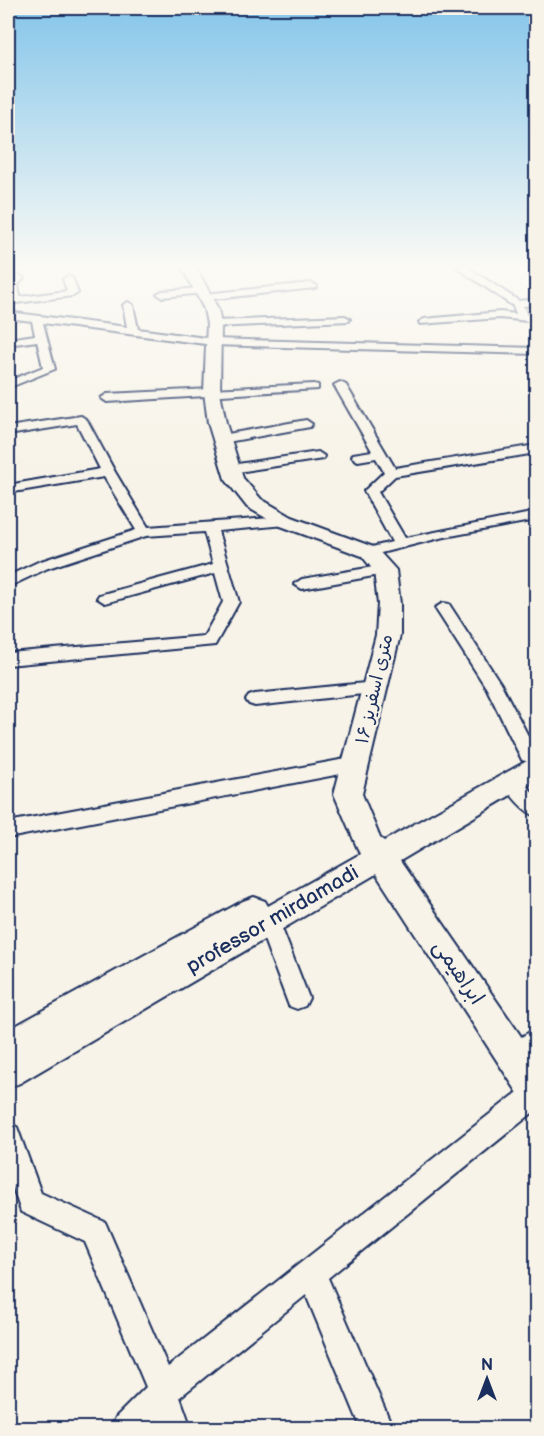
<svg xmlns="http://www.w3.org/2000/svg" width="544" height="1436" font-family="'Balsamiq Sans','Playpen Sans Arabic',sans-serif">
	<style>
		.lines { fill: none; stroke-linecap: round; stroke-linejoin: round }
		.street-casing { stroke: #1b2f5e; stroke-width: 4 }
		.secondary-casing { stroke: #1b2f5e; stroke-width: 4 }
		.street { fill: #f7f3e8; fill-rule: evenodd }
		.secondary { fill: #f7f3e8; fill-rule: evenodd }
		.labels { text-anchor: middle; stroke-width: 4.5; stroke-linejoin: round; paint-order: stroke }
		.street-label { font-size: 18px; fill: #1b2f5e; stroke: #f7f3e8 }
		.near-street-label { font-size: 21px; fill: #1b2f5e; stroke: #f7f3e8 }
	</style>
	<rect width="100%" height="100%" fill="#f7f3e8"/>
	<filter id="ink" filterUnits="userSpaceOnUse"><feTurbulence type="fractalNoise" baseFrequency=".0167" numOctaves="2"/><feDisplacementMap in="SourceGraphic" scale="12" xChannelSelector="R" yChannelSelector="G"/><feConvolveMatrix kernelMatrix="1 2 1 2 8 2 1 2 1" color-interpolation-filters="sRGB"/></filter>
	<g filter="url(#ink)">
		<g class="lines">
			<!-- street casing -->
			<g class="street-casing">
				<g id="street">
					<path d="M 456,267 L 467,267 L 519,301 L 536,299 L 536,305 L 523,306 L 527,315 L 536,316 L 536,322 L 500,318 L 420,324 L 419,322 L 424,319 L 500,312 L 516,314 L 513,306 Z"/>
					<path d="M 19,275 L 24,278 L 18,285 L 20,297 L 67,291 L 63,279 L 68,276 L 73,279 L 78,293 L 73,296 L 8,304 L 8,298 L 11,298 L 8,284 Z"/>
					<path d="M 312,283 L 317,286 L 315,288 L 204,300 L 199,297 L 204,294 Z"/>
					<path d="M 201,288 L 206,291 L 204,293 L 162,297 L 157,294 L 162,291 Z"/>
					<path d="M 128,302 L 133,305 L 138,329 L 213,339 L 536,348 L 536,354 L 213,345 L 43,323 L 55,369 L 8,388 L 8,381 L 43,367 L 37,341 L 8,345 L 8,339 L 35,335 L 32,321 L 8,318 L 8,312 L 127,327 L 123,305 Z"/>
					<path d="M 345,316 L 350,319 L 349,321 L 214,327 L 209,324 L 214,321 Z"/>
					<path d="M 340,382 L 346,385 L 395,468 L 536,445 L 536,453 L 395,476 L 378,492 L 405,538 L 536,512 L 536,520 L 440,538 L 369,556 L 364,555 L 362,552 L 364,549 L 392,542 L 364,491 L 384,472 L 376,458 L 358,461 L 352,457 L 353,454 L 372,451 L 334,385 Z"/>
					<path d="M 314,384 L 318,385 L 318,389 L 107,402 L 101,398 L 107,394 Z"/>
					<path d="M 81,416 L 87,420 L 115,472 L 148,527 L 285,517 L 292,521 L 285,525 L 218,531 L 239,602 L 215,645 L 8,665 L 8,653 L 204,636 L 223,602 L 215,573 L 105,603 L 97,598 L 99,595 L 213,564 L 204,532 L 146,536 L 48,568 L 8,587 L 8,576 L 38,562 L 136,530 L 104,477 L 8,493 L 8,485 L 100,469 L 77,424 L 8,435 L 8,427 Z"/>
					<path d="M 306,420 L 312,424 L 310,427 L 222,443 L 216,439 L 222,435 Z"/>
					<path d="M 318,452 L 324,456 L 323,459 L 231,473 L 224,469 L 231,465 Z"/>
					<path d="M 385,565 L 390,567 L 393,570 L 390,573 L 302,589 L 294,584 L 302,579 Z"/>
					<path d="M 443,603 L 449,604 L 501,684 L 536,751 L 536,760 L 529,762 L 522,760 L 487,689 L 435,608 Z"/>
					<path d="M 375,682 L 381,684 L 384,688 L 381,692 L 255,706 L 249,704 L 246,700 L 249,696 L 255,694 Z"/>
					<path d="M 356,757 L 363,759 L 365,764 L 363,769 L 356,771 L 8,838 L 8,822 Z"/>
					<path d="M 512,775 L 519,777 L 536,796 L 536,816 C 524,812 509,794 502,782 L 505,777 Z"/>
					<path d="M 268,911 L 276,914 L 279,921 L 309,998 L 305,1006 L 297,1009 L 289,1006 L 257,921 L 260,914 Z"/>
					<path d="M 536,1029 L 536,1056 L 516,1069 L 507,1065 L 504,1057 C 509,1044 523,1035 536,1029 Z"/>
					<path d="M 536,1081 L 536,1110 L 328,1278 L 393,1428 L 361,1428 L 306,1295 L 180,1397 L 191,1428 L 159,1428 L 157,1420 L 148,1428 L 111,1428 L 116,1417 L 146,1387 L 85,1242 L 21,1212 L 8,1173 L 8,1123 L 17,1127 L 41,1193 L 105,1222 L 168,1367 L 527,1085 Z"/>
				</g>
			</g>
			<!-- secondary casing -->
			<g class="secondary-casing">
				<path id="secondary" d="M 182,267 L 196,267 L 218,309 L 221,324 L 220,392 L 226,423 L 243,478 L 261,499 L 292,517 L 376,548 L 396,570 L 400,604 L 400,635 L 362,794 L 380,838 L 384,841 L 527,761 L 536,758 L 536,780 L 400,861 L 536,1058 L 536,1106 L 523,1101 L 376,874 L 20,1083 L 8,1088 L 8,1030 L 243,901 L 254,897 L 265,901 L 268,906 L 360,854 L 334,794 L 376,635 L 378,604 L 374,571 L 362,556 L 278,525 L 247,507 L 225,479 L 208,423 L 204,392 L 207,324 L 204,309 Z"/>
			</g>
			<!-- street -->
			<use href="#street" class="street"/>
			<!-- secondary -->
			<use href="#secondary" class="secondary"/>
		</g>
	</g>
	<!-- sky -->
	<linearGradient id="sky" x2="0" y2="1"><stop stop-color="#84c5ea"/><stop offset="0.57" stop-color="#fbfaf5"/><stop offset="1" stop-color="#fbfaf5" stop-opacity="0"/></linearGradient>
	<rect width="544" height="468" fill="url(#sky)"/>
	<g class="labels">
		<!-- street labels -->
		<g class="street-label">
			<text transform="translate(374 689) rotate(-77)" y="6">۱۶ متری اسفریز</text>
		</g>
		<!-- near-street labels -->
		<g class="near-street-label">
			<text transform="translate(272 919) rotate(-30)" y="7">professor mirdamadi</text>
			<text transform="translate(459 972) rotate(56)" y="7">ابراهیمی</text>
		</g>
	</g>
	<!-- margin -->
	<rect width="544" height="1436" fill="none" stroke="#f7f3e8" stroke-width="30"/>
	<rect x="15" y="15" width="514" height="1406" fill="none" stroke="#1b2f5e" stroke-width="2" filter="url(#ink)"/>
	<!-- north arrow -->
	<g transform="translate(487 1379)" stroke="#f7f3e8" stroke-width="4.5" paint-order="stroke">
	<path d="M0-4.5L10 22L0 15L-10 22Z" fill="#1b2f5e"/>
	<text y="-9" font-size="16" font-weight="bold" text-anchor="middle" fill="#1b2f5e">N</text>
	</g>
</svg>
